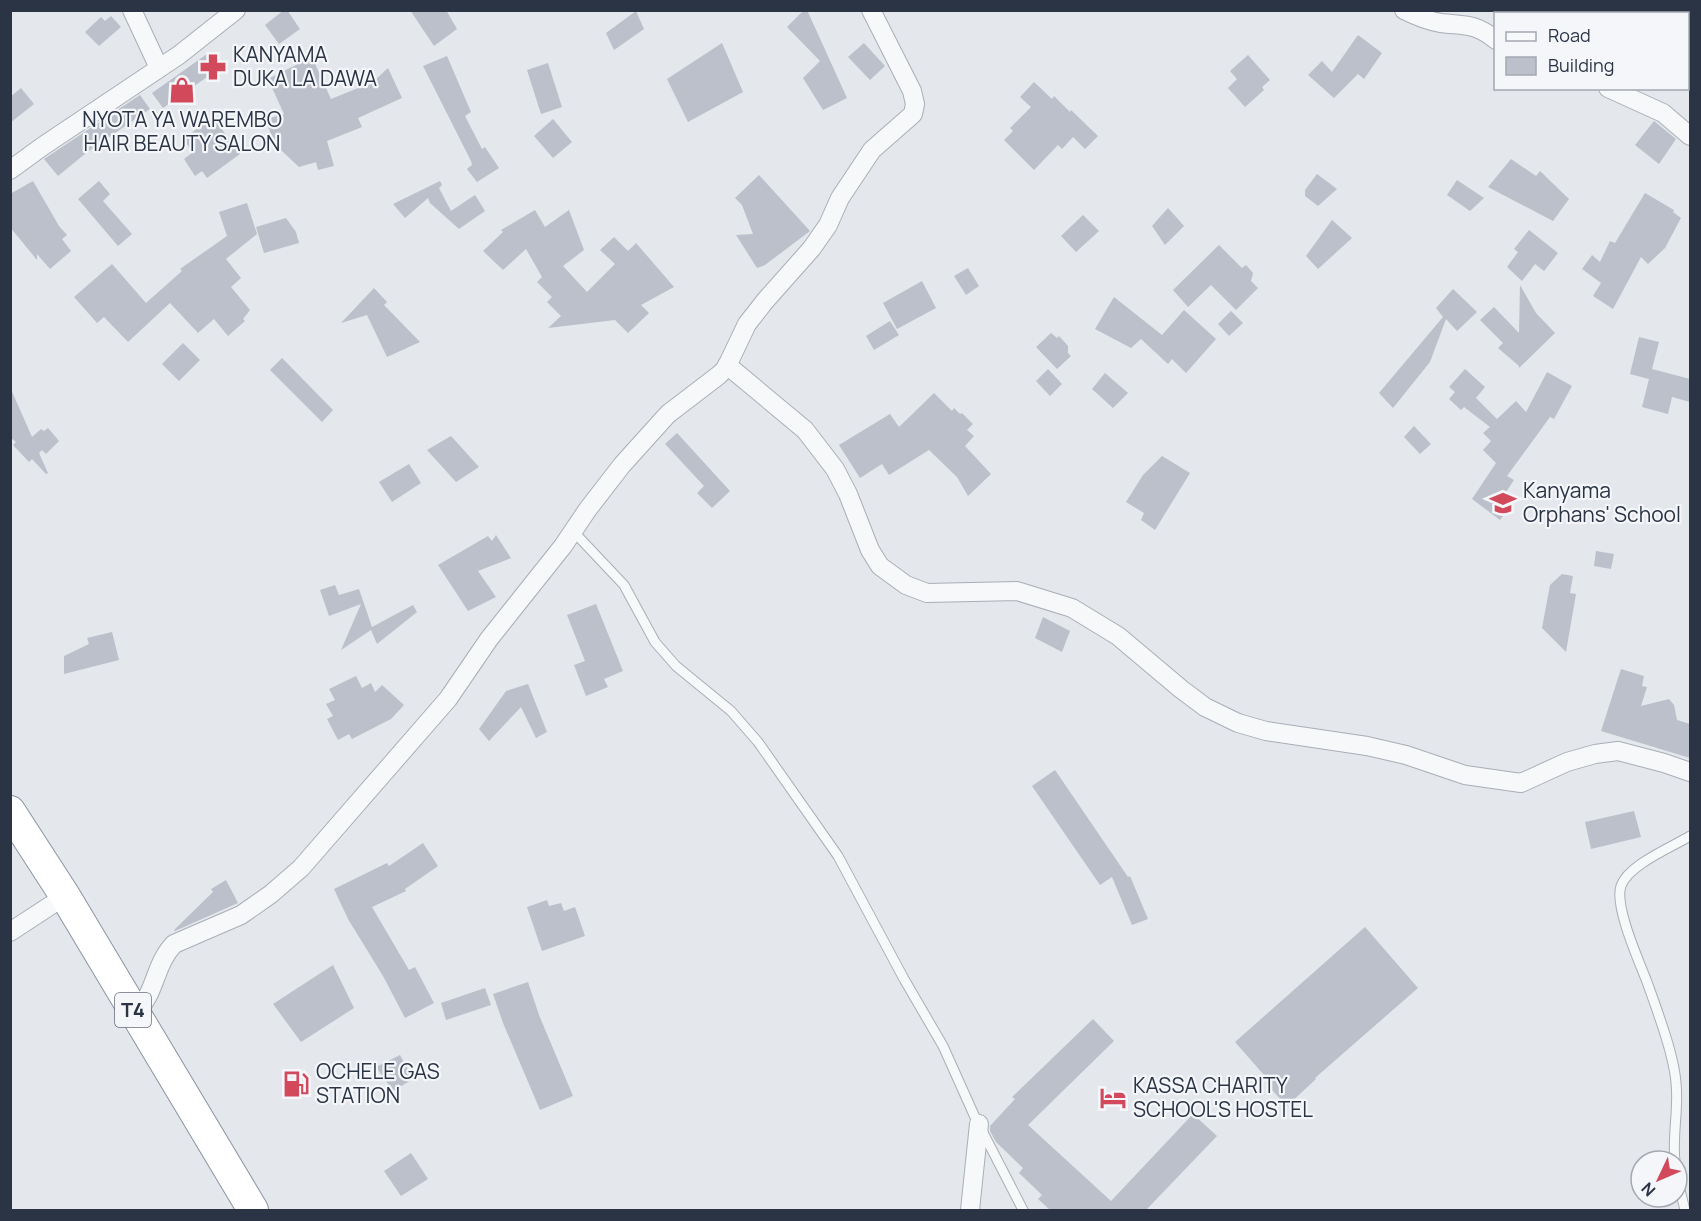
<svg xmlns="http://www.w3.org/2000/svg" width="1701" height="1221" font-family="Manrope,sans-serif">
	<style>
		.building { fill: #bbc0ca }
		.lines { fill: none; stroke-linecap: round; stroke-linejoin: round }
		.service-casing { stroke: #a9aeb7; stroke-width: 11 }
		.minor-casing { stroke: #a9aeb7; stroke-width: 20 }
		.trunk-casing { stroke: #8b94a3; stroke-width: 32 }
		.service { stroke: #f7f8fa; stroke-width: 9 }
		.minor { stroke: #f7f8fa; stroke-width: 18 }
		.trunk { stroke: #fff; stroke-width: 30 }
		.labels { text-anchor: middle; stroke-width: 4.5; stroke-linejoin: round; paint-order: stroke }
		.shield { fill: #f4f6f9; stroke: #676e7b; stroke-width: 1.5 }
		.shield-label { font-size: 20px; font-weight: bold; fill: #2b3445 }
		.poi-label { font-size: 21px; fill: #2b3445; stroke: #f4f6f9; text-anchor: start }
	</style>
	<rect width="100%" height="100%" fill="#e4e7ec"/>
	<!-- building -->
	<g class="building">
		<path d="M 284,10 L 287,10 L 300,29 L 279,44 L 265,25 Z"/>
		<path d="M 410,10 L 446,10 L 457,29 L 434,46 Z"/>
		<path d="M 804,10 L 807,10 L 847,98 L 823,110 L 803,78 L 820,61 L 787,27 Z"/>
		<path d="M 636,11 L 644,29 L 614,50 L 606,33 Z"/>
		<path d="M 111,16 L 121,27 L 99,46 L 85,32 L 101,17 L 105,21 Z"/>
		<path d="M 1358,35 L 1382,53 L 1364,79 L 1358,74 L 1334,98 L 1308,75 L 1322,61 L 1332,72 Z"/>
		<path d="M 722,43 L 743,92 L 688,122 L 667,79 Z"/>
		<path d="M 864,43 L 885,66 L 870,80 L 848,57 Z"/>
		<path d="M 207,54 L 217,70 L 163,108 L 152,93 Z"/>
		<path d="M 1248,55 L 1270,80 L 1262,87 L 1264,90 L 1245,107 L 1228,88 L 1237,79 L 1230,71 Z"/>
		<path d="M 447,56 L 471,112 L 465,116 L 482,149 L 485,147 L 499,168 L 477,182 L 467,169 L 472,165 L 471,161 L 423,66 Z"/>
		<path d="M 312,57 L 331,99 L 373,82 L 388,68 L 402,98 L 358,118 L 362,127 L 327,141 L 334,166 L 318,170 L 316,162 L 299,167 L 266,136 L 271,135 L 266,119 L 284,114 L 268,79 Z"/>
		<path d="M 548,63 L 562,107 L 541,114 L 527,70 Z"/>
		<path d="M 1034,82 L 1052,99 L 1054,96 L 1070,112 L 1071,110 L 1098,136 L 1085,149 L 1073,137 L 1062,149 L 1058,145 L 1034,170 L 1004,140 L 1013,131 L 1010,128 L 1031,107 L 1020,97 Z"/>
		<path d="M 21,88 L 34,104 L 10,123 L 10,97 Z"/>
		<path d="M 140,95 L 150,109 L 86,153 L 58,176 L 44,159 Z"/>
		<path d="M 213,117 L 240,154 L 207,178 L 202,171 L 195,176 L 184,159 L 193,152 L 183,139 Z"/>
		<path d="M 553,119 L 572,142 L 553,158 L 534,136 Z"/>
		<path d="M 1654,121 L 1676,139 L 1659,164 L 1635,145 Z"/>
		<path d="M 1511,159 L 1536,176 L 1540,171 L 1569,199 L 1553,221 L 1488,187 Z"/>
		<path d="M 1317,174 L 1337,189 L 1318,206 L 1305,196 L 1305,190 Z"/>
		<path d="M 759,175 L 810,231 L 765,265 L 757,268 L 736,235 L 753,234 L 742,205 L 735,198 Z"/>
		<path d="M 1457,180 L 1484,198 L 1470,211 L 1447,195 Z"/>
		<path d="M 33,181 L 59,226 L 67,235 L 62,239 L 71,251 L 50,269 L 37,254 L 37,260 L 10,227 L 10,194 Z"/>
		<path d="M 99,181 L 110,194 L 103,201 L 132,234 L 118,246 L 78,199 Z"/>
		<path d="M 440,181 L 442,185 L 439,188 L 451,211 L 475,195 L 485,211 L 459,229 L 430,203 L 428,198 L 405,218 L 393,204 Z"/>
		<path d="M 1645,193 L 1674,210 L 1673,212 L 1681,218 L 1665,248 L 1648,264 L 1641,257 L 1613,309 L 1593,296 L 1601,283 L 1582,269 L 1592,255 L 1600,262 L 1610,241 L 1615,243 Z"/>
		<path d="M 247,203 L 257,234 L 226,259 L 241,278 L 231,287 L 250,310 L 243,319 L 245,321 L 228,336 L 214,319 L 198,333 L 170,303 L 128,342 L 104,317 L 97,323 L 74,297 L 112,264 L 146,303 L 182,271 L 180,269 L 227,236 L 219,212 Z"/>
		<path d="M 1168,208 L 1184,226 L 1165,245 L 1152,226 Z"/>
		<path d="M 535,210 L 545,227 L 569,210 L 584,250 L 563,266 L 587,292 L 615,264 L 600,250 L 614,237 L 628,251 L 636,243 L 674,287 L 641,305 L 649,313 L 628,333 L 615,320 L 548,328 L 561,316 L 547,302 L 552,297 L 537,282 L 542,277 L 526,249 L 503,270 L 483,251 L 503,232 L 501,230 Z"/>
		<path d="M 1083,215 L 1099,231 L 1076,252 L 1061,236 Z"/>
		<path d="M 286,218 L 296,232 L 299,243 L 264,253 L 256,227 Z"/>
		<path d="M 1332,220 L 1352,238 L 1318,269 L 1306,256 Z"/>
		<path d="M 1529,230 L 1558,253 L 1544,271 L 1535,264 L 1522,281 L 1507,267 L 1518,252 L 1514,249 Z"/>
		<path d="M 1219,245 L 1242,268 L 1246,265 L 1253,273 L 1251,281 L 1258,288 L 1236,310 L 1211,285 L 1188,307 L 1173,290 Z"/>
		<path d="M 968,268 L 979,286 L 966,295 L 954,276 Z"/>
		<path d="M 922,281 L 936,308 L 897,329 L 883,303 Z"/>
		<path d="M 1520,285 L 1536,313 L 1555,333 L 1519,368 L 1519,366 L 1498,348 L 1503,343 L 1480,320 L 1494,307 L 1519,333 Z"/>
		<path d="M 374,288 L 387,302 L 384,305 L 420,342 L 387,357 L 367,315 L 341,323 Z"/>
		<path d="M 1453,289 L 1477,312 L 1457,331 L 1446,319 L 1430,362 L 1393,408 L 1379,393 L 1443,317 L 1436,308 Z"/>
		<path d="M 1114,297 L 1162,335 L 1184,310 L 1216,339 L 1186,373 L 1172,359 L 1168,364 L 1141,339 L 1131,348 L 1095,329 Z"/>
		<path d="M 1231,311 L 1243,323 L 1229,336 L 1218,324 Z"/>
		<path d="M 890,321 L 899,335 L 874,350 L 866,336 Z"/>
		<path d="M 1051,333 L 1057,338 L 1059,336 L 1068,346 L 1068,353 L 1071,356 L 1057,369 L 1036,347 Z"/>
		<path d="M 1639,337 L 1659,342 L 1652,369 L 1690,379 L 1690,402 L 1672,397 L 1668,414 L 1642,407 L 1649,379 L 1630,374 Z"/>
		<path d="M 183,343 L 200,360 L 179,381 L 162,364 Z"/>
		<path d="M 282,358 L 333,410 L 322,422 L 270,370 Z"/>
		<path d="M 1048,369 L 1062,384 L 1050,396 L 1036,381 Z"/>
		<path d="M 1465,369 L 1485,387 L 1476,398 L 1497,419 L 1516,401 L 1526,412 L 1547,372 L 1572,386 L 1554,419 L 1550,417 L 1507,476 L 1514,480 L 1500,501 L 1509,508 L 1500,520 L 1472,499 L 1496,463 L 1483,450 L 1491,441 L 1483,433 L 1490,427 L 1464,407 L 1461,410 L 1449,399 L 1455,392 L 1449,387 Z"/>
		<path d="M 1105,373 L 1128,393 L 1113,408 L 1092,389 Z"/>
		<path d="M 10,387 L 32,437 L 41,429 L 44,431 L 48,428 L 59,441 L 46,454 L 42,450 L 39,453 L 48,473 L 46,474 L 32,459 L 29,462 L 13,445 L 16,442 L 10,437 Z"/>
		<path d="M 934,393 L 952,411 L 954,408 L 960,414 L 962,413 L 973,424 L 967,430 L 974,436 L 965,446 L 991,474 L 968,496 L 957,477 L 929,450 L 889,475 L 882,464 L 860,478 L 839,445 L 890,414 L 899,427 Z"/>
		<path d="M 1414,426 L 1431,444 L 1420,454 L 1404,437 Z"/>
		<path d="M 677,433 L 730,491 L 712,508 L 697,493 L 704,486 L 665,444 Z"/>
		<path d="M 451,436 L 479,467 L 456,482 L 427,450 Z"/>
		<path d="M 1162,456 L 1190,473 L 1155,530 L 1141,520 L 1144,513 L 1126,502 L 1143,475 Z"/>
		<path d="M 409,464 L 421,483 L 392,502 L 379,482 Z"/>
		<path d="M 496,535 L 511,558 L 478,571 L 496,597 L 468,611 L 438,565 L 488,536 L 492,541 Z"/>
		<path d="M 1596,551 L 1614,554 L 1611,569 L 1594,566 Z"/>
		<path d="M 1562,574 L 1573,576 L 1570,593 L 1576,594 L 1566,652 L 1542,628 L 1550,585 Z"/>
		<path d="M 335,585 L 339,595 L 359,589 L 372,627 L 413,605 L 417,612 L 377,644 L 371,630 L 341,650 L 361,604 L 329,616 L 320,590 Z"/>
		<path d="M 596,604 L 623,671 L 604,679 L 608,687 L 586,696 L 574,665 L 585,661 L 567,615 Z"/>
		<path d="M 1043,617 L 1070,631 L 1062,652 L 1035,638 Z"/>
		<path d="M 112,632 L 119,660 L 64,674 L 64,656 L 89,644 L 87,638 Z"/>
		<path d="M 1621,669 L 1644,676 L 1642,686 L 1647,687 L 1641,706 L 1669,699 L 1674,705 L 1677,720 L 1690,724 L 1690,758 L 1601,731 Z"/>
		<path d="M 356,676 L 362,688 L 371,683 L 375,692 L 382,685 L 404,705 L 391,719 L 352,739 L 349,734 L 338,740 L 327,719 L 333,716 L 326,704 L 335,700 L 329,689 Z"/>
		<path d="M 528,684 L 547,732 L 536,738 L 521,707 L 489,741 L 479,729 L 506,691 Z"/>
		<path d="M 1055,770 L 1128,877 L 1130,876 L 1148,919 L 1132,925 L 1112,877 L 1100,885 L 1032,786 Z"/>
		<path d="M 1634,811 L 1641,837 L 1591,849 L 1585,822 Z"/>
		<path d="M 423,843 L 438,866 L 405,889 L 406,891 L 372,907 L 409,970 L 415,967 L 434,1003 L 405,1018 L 383,976 L 348,919 L 334,889 L 387,863 L 389,866 Z"/>
		<path d="M 226,880 L 238,903 L 175,931 L 174,930 L 213,892 L 211,889 Z"/>
		<path d="M 547,900 L 549,906 L 561,903 L 564,911 L 575,907 L 585,936 L 542,951 L 527,907 Z"/>
		<path d="M 1365,927 L 1418,988 L 1315,1078 L 1316,1079 L 1287,1106 L 1268,1086 L 1271,1083 L 1235,1042 Z"/>
		<path d="M 333,965 L 354,1008 L 301,1042 L 273,1004 Z"/>
		<path d="M 528,982 L 539,1015 L 573,1096 L 540,1110 L 503,1023 L 493,994 Z"/>
		<path d="M 485,988 L 491,1005 L 446,1020 L 441,1003 Z"/>
		<path d="M 1093,1019 L 1114,1041 L 1028,1125 L 1111,1201 L 1193,1114 L 1217,1136 L 1146,1210 L 1050,1210 L 1038,1199 L 1042,1195 L 1019,1173 L 1023,1168 L 996,1142 L 990,1131 L 990,1126 L 1015,1099 L 1012,1097 Z"/>
		<path d="M 400,1055 L 413,1079 L 393,1091 L 376,1067 Z"/>
		<path d="M 411,1153 L 428,1179 L 401,1196 L 384,1171 Z"/>
	</g>
	<g class="lines">
		<!-- service casing -->
		<g class="service-casing">
			<g id="service">
				<path d="M 573,531 L 624,585 L 655,642 L 676,666 L 731,711 L 758,742 L 838,856 L 904,979 L 943,1046 L 974,1115 L 1023,1210"/>
				<path d="M 1675,1161 C 1672,1135 1679,1109 1676,1083 C 1674,1055 1657,1010 1647,982 C 1639,961 1614,906 1621,886 C 1628,865 1672,847 1690,836"/>
				<path d="M 1677,1178 L 1685,1210"/>
			</g>
		</g>
		<!-- minor casing -->
		<g class="minor-casing">
			<g id="minor">
				<path d="M 132,10 L 159,68"/>
				<path d="M 1404,10 C 1416,16 1428,21 1441,23 C 1466,26 1475,23 1496,40"/>
				<path d="M 1608,88 L 1663,113 L 1690,136"/>
				<path d="M 10,170 L 43,146 L 179,55 L 236,10"/>
				<path d="M 727,365 L 805,430 L 835,469 L 848,494 L 870,550 L 880,566 L 906,585 L 927,593 L 1017,591 L 1072,608 L 1118,636 L 1181,689 L 1205,707 L 1238,723 L 1266,731 L 1367,746 L 1406,755 L 1465,775 L 1521,783 L 1567,762 L 1595,754 L 1618,751 L 1664,763 L 1690,772"/>
				<path d="M 10,932 L 65,896"/>
				<path d="M 135,1014 C 157,991 154,965 174,944 L 241,915 L 271,894 L 301,868 L 448,699 L 489,639 L 563,546 L 588,509 L 622,465 L 668,414 L 719,375 L 726,368 L 747,324 L 765,301 L 812,248 L 828,225 L 840,198 L 872,150 L 913,114 L 915,104 L 912,91 L 871,10"/>
				<path d="M 970,1210 L 979,1124"/>
			</g>
		</g>
		<!-- trunk casing -->
		<g class="trunk-casing">
			<path id="trunk" d="M 10,811 L 65,896 L 253,1210"/>
		</g>
		<!-- service -->
		<use href="#service" class="service"/>
		<!-- minor -->
		<use href="#minor" class="minor"/>
		<!-- trunk -->
		<use href="#trunk" class="trunk"/>
	</g>
	<!-- icons -->
	<defs>
		<g id="pharmacy-bare" transform="scale(2.07)"><path d="M-2-6h4v4h4v4h-4v4h-4v-4h-4v-4h4Z" fill="#d1495b" stroke="#f4f6f9" stroke-width="2.5" paint-order="stroke"/></g>
		<g id="shop-bare" transform="scale(2.07)"><path d="M-5-2.5h2.3a2.7 3.5 0 0 1 5.4 0H5L5.5 6h-11ZM-1.5-2.5h3a1.5 2.3 0 0 0-3 0Z" fill="#d1495b" stroke="#f4f6f9" stroke-width="2.5" paint-order="stroke"/></g>
		<g id="school-bare" transform="scale(2.07)"><path d="M0-5L7-2L0 1L-7-2ZM-4 1L0 2.5L4 1V4Q0 6-4 4Z" fill="#d1495b" stroke="#f4f6f9" stroke-width="2.5" paint-order="stroke"/></g>
		<g id="fuel-bare" transform="scale(2.07)"><path d="M-5.5-6h7V0h2V4h1.3V-2.5L3-4.5l.8-.8L6-3V5H2.5V1h-1V6h-7ZM-4.2-4.7v3.2H.2V-4.7Z" fill="#d1495b" stroke="#f4f6f9" stroke-width="2.5" paint-order="stroke"/></g>
		<g id="hotel-bare" transform="scale(2.07)"><path d="M-6-4.5h1.5V1H6V5H4.5V3h-9V5H-6ZM-4 0a1.8 1.8 0 1 1 3.6 0ZM.5 0V-2.5h3Q6-2.5 6 0Z" fill="#d1495b" stroke="#f4f6f9" stroke-width="2.5" paint-order="stroke"/></g>
	</defs>
	<g fill-rule="evenodd">
		<use href="#pharmacy-bare" x="213" y="67"/>
		<use href="#shop-bare" x="182" y="90"/>
		<use href="#school-bare" x="1503" y="503"/>
		<use href="#fuel-bare" x="296" y="1084"/>
		<use href="#hotel-bare" x="1113" y="1098"/>
	</g>
	<g class="labels">
		<!-- shield labels -->
		<rect class="shield" x="115" y="993" width="36" height="34" rx="4.5"/>
		<g class="shield-label">
			<text x="133" y="1017">T4</text>
		</g>
		<!-- poi labels -->
		<g class="poi-label">
			<text x="233" y="62">KANYAMA<tspan x="233" dy="24">DUKA LA DAWA</tspan></text>
			<text x="182" y="127" text-anchor="middle">NYOTA YA WAREMBO<tspan x="182" dy="24">HAIR BEAUTY SALON</tspan></text>
			<text x="1523" y="498">Kanyama<tspan x="1523" dy="24">Orphans' School</tspan></text>
			<text x="316" y="1079">OCHELE GAS<tspan x="316" dy="24">STATION</tspan></text>
			<text x="1133" y="1093">KASSA CHARITY<tspan x="1133" dy="24">SCHOOL'S HOSTEL</tspan></text>
		</g>
	</g>
	<!-- border -->
	<rect width="1701" height="1221" fill="none" stroke="#2b3445" stroke-width="24"/>
	<!-- legend -->
	<rect x="1494" y="12" width="195" height="78" fill="#f4f6f9" stroke="#a4a8b1" stroke-width="1.5"/>
	<rect x="1506" y="32" width="30" height="9" fill="#f7f8fa" stroke="#a4a8b1" stroke-width="1.5"/>
	<text x="1548" y="42" font-size="18" fill="#2b3445">Road</text>
	<rect x="1506" y="57" width="30" height="18" fill="#bbc0ca" stroke="#a4a8b1" stroke-width="1.5"/>
	<text x="1548" y="72" font-size="18" fill="#2b3445">Building</text>
	<!-- north arrow -->
	<g transform="translate(1659 1179) rotate(226)"><circle r="28" fill="#f4f6f9" stroke="#a4a8b1" stroke-width="1.5"/>
	<path d="M0-4.5L10 22L0 15L-10 22Z" fill="#d1495b"/>
	<text y="-9" font-size="16" font-weight="bold" text-anchor="middle" fill="#2b3445">N</text>
	</g>
</svg>
